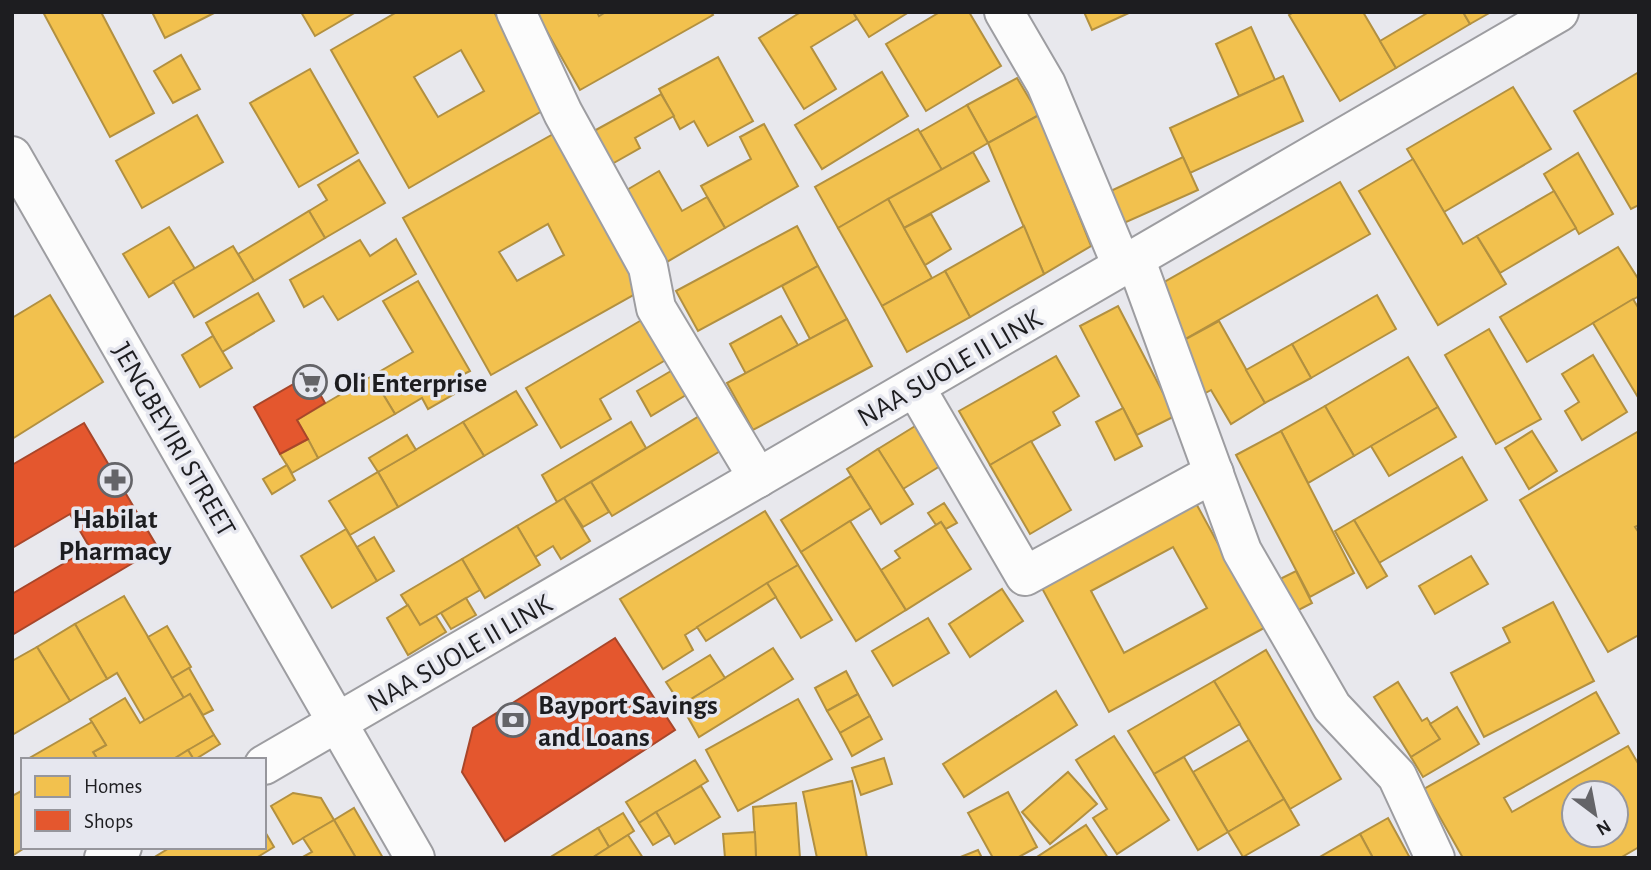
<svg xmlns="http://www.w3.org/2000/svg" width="1651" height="870" font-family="'Alegreya Sans',sans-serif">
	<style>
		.homes { fill: #f2c14e; stroke: #b29040; stroke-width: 2; fill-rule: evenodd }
		.shops { fill: #e4572e; stroke: #a8462a; stroke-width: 2 }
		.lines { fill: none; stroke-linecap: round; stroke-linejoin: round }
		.minor-casing { stroke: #9d9da1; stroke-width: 42 }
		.minor { stroke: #fcfcfc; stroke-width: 38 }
		.labels { text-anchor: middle; stroke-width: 7; stroke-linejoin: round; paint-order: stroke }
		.street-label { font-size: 28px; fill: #1d1d20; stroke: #e6e7ef }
		.poi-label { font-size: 28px; font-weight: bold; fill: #1d1d20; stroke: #e6e7ef; text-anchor: start }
	</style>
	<rect width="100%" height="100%" fill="#e8e8ed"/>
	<!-- homes -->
	<g class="homes">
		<path d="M 43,12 L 101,12 L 154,113 L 110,137 Z"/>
		<path d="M 152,12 L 216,12 L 165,38 Z"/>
		<path d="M 301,12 L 356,12 L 315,36 Z"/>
		<path d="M 397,12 L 494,12 L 549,107 L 409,188 L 331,50 ZM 461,50 L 484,91 L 438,117 L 414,77 Z"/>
		<path d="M 536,12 L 597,12 L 599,16 L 606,12 L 711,12 L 713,15 L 580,90 Z"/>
		<path d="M 801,12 L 853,12 L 857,19 L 811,47 L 836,89 L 804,109 L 759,38 Z"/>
		<path d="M 853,12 L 909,12 L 869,37 Z"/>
		<path d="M 940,12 L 969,12 L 1001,66 L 926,111 L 886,44 Z"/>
		<path d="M 1084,12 L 1131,12 L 1092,30 Z"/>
		<path d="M 1294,12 L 1363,12 L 1396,68 L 1340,101 L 1289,15 Z"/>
		<path d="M 1429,12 L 1463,12 L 1470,24 L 1396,68 L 1380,41 Z"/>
		<path d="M 1463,12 L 1491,12 L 1470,24 Z"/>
		<path d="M 1251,27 L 1275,80 L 1239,96 L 1216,44 Z"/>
		<path d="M 181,55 L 200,89 L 173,103 L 154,71 Z"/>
		<path d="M 718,57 L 753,121 L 708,146 L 694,121 L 680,129 L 659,89 Z"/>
		<path d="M 310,69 L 358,153 L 299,187 L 250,103 Z"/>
		<path d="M 882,72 L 908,116 L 822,169 L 795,125 Z"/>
		<path d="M 1639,72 L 1639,205 L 1631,209 L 1574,111 Z"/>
		<path d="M 1283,76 L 1303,121 L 1190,173 L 1170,128 Z"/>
		<path d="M 1017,78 L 1039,115 L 988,143 L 967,105 Z"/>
		<path d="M 1513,87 L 1551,149 L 1444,212 L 1407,149 Z"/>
		<path d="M 661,94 L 674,116 L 635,138 L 640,148 L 612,164 L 594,131 Z"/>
		<path d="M 967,105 L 988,143 L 942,170 L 920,132 Z"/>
		<path d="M 197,115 L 223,162 L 142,208 L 116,161 Z"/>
		<path d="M 1039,115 L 1091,246 L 1044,274 L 988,143 Z"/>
		<path d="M 764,124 L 798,186 L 725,228 L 701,186 L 751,159 L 740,137 Z"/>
		<path d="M 918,129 L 942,170 L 838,228 L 815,187 Z"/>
		<path d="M 555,133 L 644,289 L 491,375 L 403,218 ZM 548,224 L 564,255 L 517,281 L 499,252 Z"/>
		<path d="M 973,152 L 989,181 L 904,228 L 888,199 Z"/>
		<path d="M 1578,153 L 1613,214 L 1579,234 L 1544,174 Z"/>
		<path d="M 1183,157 L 1198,190 L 1115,227 L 1100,196 Z"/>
		<path d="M 1413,159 L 1463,244 L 1477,236 L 1506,284 L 1438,325 L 1359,191 Z"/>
		<path d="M 359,160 L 385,203 L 325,238 L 309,211 L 327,200 L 318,185 Z"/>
		<path d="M 659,171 L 682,211 L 707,197 L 725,228 L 665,263 L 625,191 Z"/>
		<path d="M 1340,182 L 1370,234 L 1173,346 L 1152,289 Z"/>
		<path d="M 1554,191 L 1576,228 L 1500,273 L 1477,236 Z"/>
		<path d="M 888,199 L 932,278 L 882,306 L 838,228 Z"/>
		<path d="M 309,211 L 325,238 L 254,281 L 238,254 Z"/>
		<path d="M 931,214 L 951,249 L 925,265 L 904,228 Z"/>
		<path d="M 797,226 L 818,266 L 698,331 L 676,291 Z"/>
		<path d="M 1024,226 L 1044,274 L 970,317 L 945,271 Z"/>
		<path d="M 169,227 L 195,269 L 149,297 L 123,254 Z"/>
		<path d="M 396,239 L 416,274 L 338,320 L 323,296 L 304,307 L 290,280 L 360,240 L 370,256 Z"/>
		<path d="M 233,246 L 254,281 L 194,317 L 173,281 Z"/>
		<path d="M 1618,247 L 1639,280 L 1639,296 L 1527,362 L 1500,317 Z"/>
		<path d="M 818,266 L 847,319 L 810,339 L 782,286 Z"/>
		<path d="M 945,271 L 970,317 L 907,352 L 882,306 Z"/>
		<path d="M 418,281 L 470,371 L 462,375 L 468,386 L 428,409 L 422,398 L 395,414 L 372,376 L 413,352 L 383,301 Z"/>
		<path d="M 258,293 L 274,321 L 222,352 L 206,323 Z"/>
		<path d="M 50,295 L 103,382 L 12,439 L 12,318 Z"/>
		<path d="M 1377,295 L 1396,329 L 1311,378 L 1292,344 Z"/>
		<path d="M 1633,299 L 1639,309 L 1639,399 L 1593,323 Z"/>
		<path d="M 1118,306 L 1175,416 L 1137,435 L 1080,326 Z"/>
		<path d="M 781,316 L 798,345 L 746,374 L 730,344 Z"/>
		<path d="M 645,318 L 669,358 L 600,399 L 611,419 L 561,448 L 526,388 Z"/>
		<path d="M 847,319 L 872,366 L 753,430 L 727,383 Z"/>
		<path d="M 1219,321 L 1265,403 L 1231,424 L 1211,390 L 1202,395 L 1173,346 Z"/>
		<path d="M 1489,329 L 1541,419 L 1496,444 L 1445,355 Z"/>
		<path d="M 213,336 L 232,368 L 200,387 L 182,355 Z"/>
		<path d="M 1292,344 L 1311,378 L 1265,403 L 1246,370 Z"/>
		<path d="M 1593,355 L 1627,412 L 1582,440 L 1565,411 L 1579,402 L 1562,374 Z"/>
		<path d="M 1056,356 L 1079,396 L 1053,412 L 1060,425 L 990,465 L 959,411 Z"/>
		<path d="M 1408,357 L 1438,407 L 1354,456 L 1325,406 Z"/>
		<path d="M 676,368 L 691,392 L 651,416 L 637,391 Z"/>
		<path d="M 372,376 L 395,414 L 318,458 L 297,420 Z"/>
		<path d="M 516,391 L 537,425 L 484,456 L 463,422 Z"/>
		<path d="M 1325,406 L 1354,456 L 1308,483 L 1281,431 Z"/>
		<path d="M 1438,407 L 1456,437 L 1389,476 L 1371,446 Z"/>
		<path d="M 1123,408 L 1142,446 L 1115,460 L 1096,422 Z"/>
		<path d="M 701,415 L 722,450 L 612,516 L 591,482 Z"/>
		<path d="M 463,422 L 484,456 L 398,507 L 378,472 Z"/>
		<path d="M 631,422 L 646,448 L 557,502 L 542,475 Z"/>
		<path d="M 920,423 L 945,463 L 903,489 L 878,449 Z"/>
		<path d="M 1281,431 L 1354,573 L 1310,597 L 1236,455 Z"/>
		<path d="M 1532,431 L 1557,471 L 1529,489 L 1505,448 Z"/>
		<path d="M 1639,431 L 1639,525 L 1635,527 L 1639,533 L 1639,635 L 1608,652 L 1520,500 Z"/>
		<path d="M 407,435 L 416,450 L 378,472 L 369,458 Z"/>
		<path d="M 308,439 L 318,458 L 292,473 L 280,454 Z"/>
		<path d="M 1031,441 L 1071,510 L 1030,534 L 990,465 Z"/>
		<path d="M 878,449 L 913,504 L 881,524 L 847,469 Z"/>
		<path d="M 1462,457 L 1487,500 L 1379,563 L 1354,520 Z"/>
		<path d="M 287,465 L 295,480 L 272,494 L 263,479 Z"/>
		<path d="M 378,472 L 398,507 L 350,535 L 329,501 Z"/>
		<path d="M 851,476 L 871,508 L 801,552 L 781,520 Z"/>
		<path d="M 591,482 L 609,512 L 583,527 L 564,498 Z"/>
		<path d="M 1192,496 L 1264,628 L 1109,712 L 1037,579 ZM 1173,547 L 1207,608 L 1124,653 L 1091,591 Z"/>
		<path d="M 564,498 L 590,541 L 561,559 L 553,546 L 535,557 L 517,526 Z"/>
		<path d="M 944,503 L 957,523 L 946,529 L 941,522 L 936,525 L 928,513 Z"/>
		<path d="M 765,511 L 798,565 L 685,635 L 693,650 L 663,669 L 620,599 Z"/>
		<path d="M 1354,520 L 1387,576 L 1367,588 L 1335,531 Z"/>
		<path d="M 850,521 L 906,610 L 856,641 L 801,552 Z"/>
		<path d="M 941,522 L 971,569 L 906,610 L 881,570 L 900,558 L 895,551 Z"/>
		<path d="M 517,526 L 540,565 L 485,598 L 462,559 Z"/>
		<path d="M 346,529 L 377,581 L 332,608 L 301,556 Z"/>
		<path d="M 374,537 L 394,571 L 377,581 L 357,547 Z"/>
		<path d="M 1471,556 L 1488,584 L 1435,614 L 1419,586 Z"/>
		<path d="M 462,559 L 480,590 L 420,625 L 401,595 Z"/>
		<path d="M 798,565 L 832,620 L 801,638 L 767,583 Z"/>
		<path d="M 1296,571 L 1312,603 L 1291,614 L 1274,582 Z"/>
		<path d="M 767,583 L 776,597 L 706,641 L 697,627 Z"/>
		<path d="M 1002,589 L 1023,621 L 970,657 L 949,624 Z"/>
		<path d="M 124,596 L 184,698 L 145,721 L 117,673 L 107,679 L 75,624 Z"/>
		<path d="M 466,598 L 476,615 L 451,629 L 441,613 Z"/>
		<path d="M 1553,602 L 1594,681 L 1484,737 L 1451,673 L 1510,642 L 1503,628 Z"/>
		<path d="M 408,605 L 420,625 L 436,616 L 446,632 L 408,655 L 387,618 Z"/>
		<path d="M 928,618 L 949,653 L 893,686 L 872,651 Z"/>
		<path d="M 75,624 L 107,679 L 70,701 L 37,647 Z"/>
		<path d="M 167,626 L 191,667 L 172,678 L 148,637 Z"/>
		<path d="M 37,647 L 70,701 L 12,735 L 12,661 Z"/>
		<path d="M 773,648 L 793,679 L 699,737 L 681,705 Z"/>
		<path d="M 1266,650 L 1341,779 L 1290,809 L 1214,681 Z"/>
		<path d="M 710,655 L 725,678 L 681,705 L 666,682 Z"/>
		<path d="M 189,668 L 213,710 L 203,715 L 190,694 L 184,698 L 172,678 Z"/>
		<path d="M 846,671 L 858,694 L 827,711 L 815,688 Z"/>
		<path d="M 1214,681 L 1240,724 L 1154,774 L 1128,731 Z"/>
		<path d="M 1398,682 L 1422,721 L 1427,718 L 1440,739 L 1411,757 L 1374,697 Z"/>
		<path d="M 1056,691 L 1077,725 L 964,797 L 943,764 Z"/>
		<path d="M 1596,692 L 1619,733 L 1504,798 L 1512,812 L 1628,746 L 1639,765 L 1639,847 L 1620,858 L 1463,858 L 1424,789 ZM 1574,793 L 1616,793 L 1616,835 L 1574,835 Z"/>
		<path d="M 190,694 L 214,735 L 172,760 L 98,760 L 93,752 L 106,745 L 90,719 L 125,698 L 140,723 Z"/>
		<path d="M 858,694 L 870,716 L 840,733 L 827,711 Z"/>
		<path d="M 798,699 L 832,759 L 738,811 L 706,750 Z"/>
		<path d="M 1457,707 L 1479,744 L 1423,777 L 1411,757 L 1440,739 L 1430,724 Z"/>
		<path d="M 870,716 L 882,739 L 852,756 L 840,733 Z"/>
		<path d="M 92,722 L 106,745 L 93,752 L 98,760 L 26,760 Z"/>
		<path d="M 214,735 L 220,744 L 194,760 L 188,750 Z"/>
		<path d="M 1114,736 L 1169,820 L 1117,854 L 1093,818 L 1107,809 L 1076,760 Z"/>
		<path d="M 1249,740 L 1284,799 L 1228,832 L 1193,772 Z"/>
		<path d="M 188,750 L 194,760 L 172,760 Z"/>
		<path d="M 1184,757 L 1228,832 L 1198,850 L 1154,774 Z"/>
		<path d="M 884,758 L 892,784 L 861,795 L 852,768 Z"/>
		<path d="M 695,760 L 708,781 L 639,823 L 626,802 Z"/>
		<path d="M 1068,772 L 1097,804 L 1050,844 L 1022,812 Z"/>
		<path d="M 852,781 L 867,858 L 817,858 L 803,792 Z"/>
		<path d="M 701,786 L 720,817 L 675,844 L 656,812 Z"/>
		<path d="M 23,790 L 23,847 L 26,847 L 12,856 L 12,796 Z"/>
		<path d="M 1008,792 L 1037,847 L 1017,858 L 993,858 L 968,813 Z"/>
		<path d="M 293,793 L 321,798 L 334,820 L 293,844 L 271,806 Z"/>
		<path d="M 1284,799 L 1299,825 L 1243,857 L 1228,832 Z"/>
		<path d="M 796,803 L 800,858 L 756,858 L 753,807 Z"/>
		<path d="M 354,808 L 383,858 L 356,858 L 334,820 Z"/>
		<path d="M 656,812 L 670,835 L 653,845 L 639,823 Z"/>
		<path d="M 623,813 L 634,831 L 609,847 L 598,828 Z"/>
		<path d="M 1388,818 L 1410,858 L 1373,858 L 1360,834 Z"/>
		<path d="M 334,820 L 356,858 L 301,858 L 312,852 L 303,838 Z"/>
		<path d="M 1086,825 L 1108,858 L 1038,858 L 1037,857 Z"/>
		<path d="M 598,828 L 609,847 L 592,858 L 549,858 Z"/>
		<path d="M 264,830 L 274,847 L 256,858 L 153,858 L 171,847 L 264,847 Z"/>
		<path d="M 755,832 L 756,858 L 725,858 L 723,834 Z"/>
		<path d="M 1360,834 L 1373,858 L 1318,858 Z"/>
		<path d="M 628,835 L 643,858 L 592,858 L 609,847 Z"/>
		<path d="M 978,850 L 982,858 L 958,858 Z"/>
	</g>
	<!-- shops -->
	<g class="shops">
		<path d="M 309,375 L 325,403 L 297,420 L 308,439 L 280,454 L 254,407 Z"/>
		<path d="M 84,423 L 158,548 L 12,635 L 12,594 L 90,548 L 70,514 L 12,548 L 12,465 Z"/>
		<path d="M 615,638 L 675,730 L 505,841 L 462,772 L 473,728 Z"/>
	</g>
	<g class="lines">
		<!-- minor casing -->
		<g class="minor-casing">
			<g id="minor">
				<path d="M 516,12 L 563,113 L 648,267 L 656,308 L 758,478"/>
				<path d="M 1004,12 L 1046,84 L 1122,266"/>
				<path d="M 12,156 L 415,858"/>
				<path d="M 1135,258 L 1242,551 L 1332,707 L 1397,776 L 1435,858"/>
				<path d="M 915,387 L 1025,576 L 1214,473"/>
				<path d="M 264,765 L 1559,12"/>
				<path d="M 104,858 L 122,847"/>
			</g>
		</g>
		<!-- minor -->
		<use href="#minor" class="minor"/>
	</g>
	<!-- icons -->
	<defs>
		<g id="supermarket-ring" transform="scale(1.75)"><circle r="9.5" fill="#e6e7ef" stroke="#646468" stroke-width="1.5"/><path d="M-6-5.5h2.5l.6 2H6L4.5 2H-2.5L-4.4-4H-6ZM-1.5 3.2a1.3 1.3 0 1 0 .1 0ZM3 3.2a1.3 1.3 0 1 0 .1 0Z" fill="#646468"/></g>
		<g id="pharmacy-ring" transform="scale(1.75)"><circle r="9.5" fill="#e6e7ef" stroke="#646468" stroke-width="1.5"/><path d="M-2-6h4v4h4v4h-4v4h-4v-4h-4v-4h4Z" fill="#646468"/></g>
		<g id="bank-ring" transform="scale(1.75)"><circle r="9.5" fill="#e6e7ef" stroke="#646468" stroke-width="1.5"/><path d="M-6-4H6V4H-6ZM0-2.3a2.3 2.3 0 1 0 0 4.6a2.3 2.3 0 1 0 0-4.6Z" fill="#646468"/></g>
	</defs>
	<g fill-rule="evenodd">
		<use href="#supermarket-ring" x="310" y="382"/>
		<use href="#pharmacy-ring" x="115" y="480"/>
		<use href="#bank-ring" x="513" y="720"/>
	</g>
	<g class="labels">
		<!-- street labels -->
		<g class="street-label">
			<text transform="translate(949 367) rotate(-30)" y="10">NAA SUOLE II LINK</text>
			<text transform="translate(175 439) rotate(60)" y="10">JENGBEYIRI STREET</text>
			<text transform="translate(459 652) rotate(-30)" y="10">NAA SUOLE II LINK</text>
		</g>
		<!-- poi labels -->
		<g class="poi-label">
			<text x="334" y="392">Oli Enterprise</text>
			<text x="115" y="528" text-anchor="middle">Habilat<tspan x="115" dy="32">Pharmacy</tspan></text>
			<text x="538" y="714">Bayport Savings<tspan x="538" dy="32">and Loans</tspan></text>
		</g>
	</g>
	<!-- border -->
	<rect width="1651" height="870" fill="none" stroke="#1d1d20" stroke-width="28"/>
	<!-- legend -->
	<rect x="21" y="758" width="245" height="91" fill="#e6e7ef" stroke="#96969c" stroke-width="2"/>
	<rect x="35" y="776" width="35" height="21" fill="#f2c14e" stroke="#96969c" stroke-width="2"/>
	<text x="84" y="793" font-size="21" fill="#1d1d20">Homes</text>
	<rect x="35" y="810" width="35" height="21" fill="#e4572e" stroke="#96969c" stroke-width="2"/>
	<text x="84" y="828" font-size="21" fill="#1d1d20">Shops</text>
	<!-- north arrow -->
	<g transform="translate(1595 814) rotate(148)"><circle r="33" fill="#e6e7ef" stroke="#96969c" stroke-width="2"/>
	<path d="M0-5L12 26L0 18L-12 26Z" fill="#646468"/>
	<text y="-10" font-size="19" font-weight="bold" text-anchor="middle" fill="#1d1d20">N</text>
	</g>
</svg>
